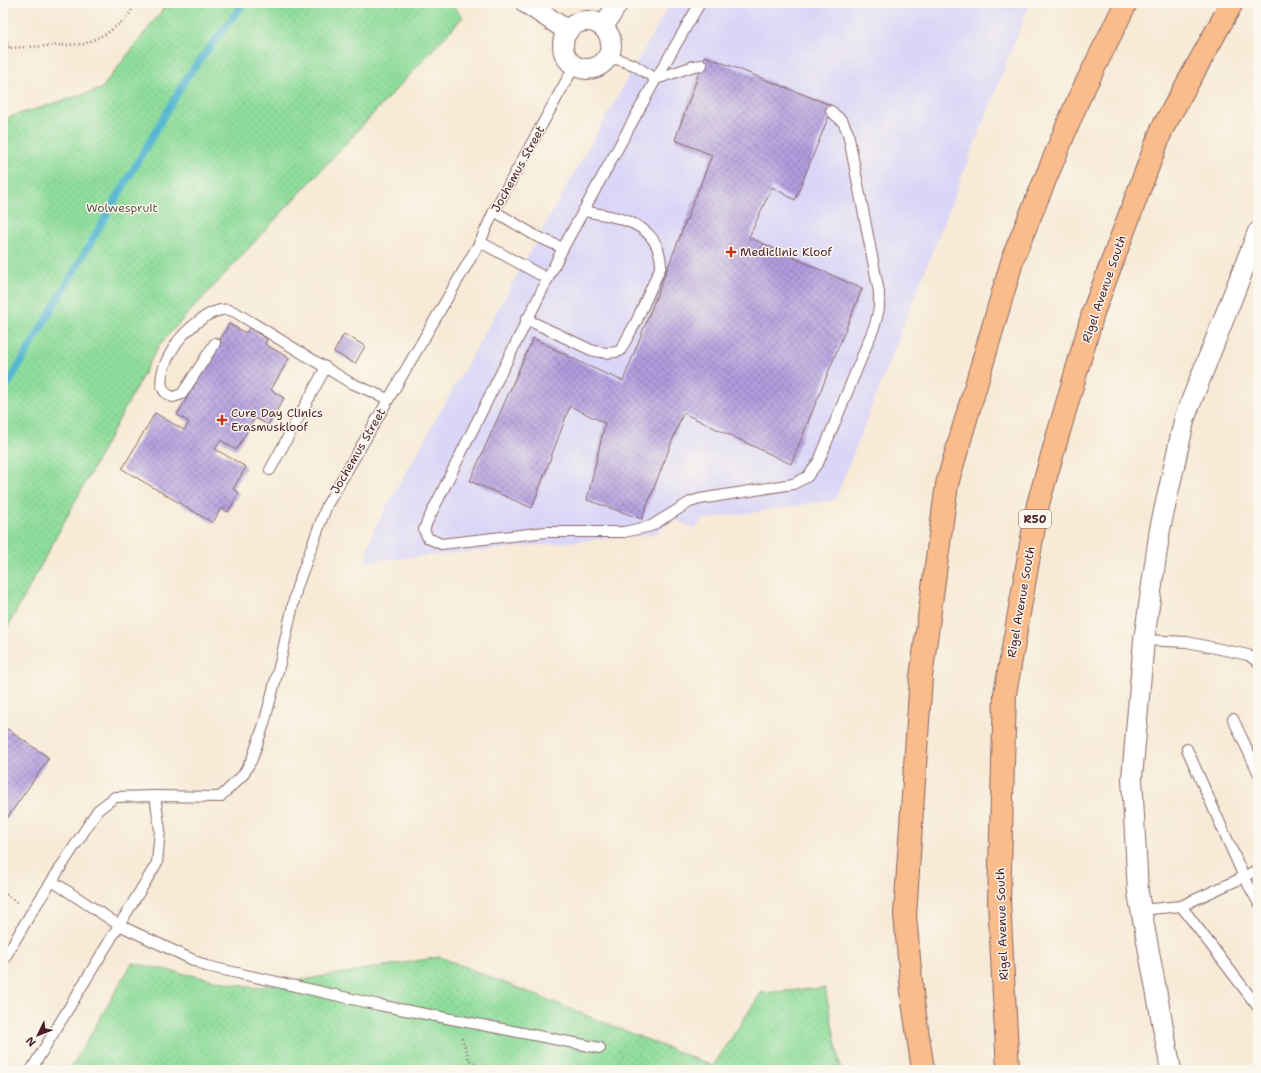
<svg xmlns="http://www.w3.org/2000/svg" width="1261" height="1073" font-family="'Shantell Sans',sans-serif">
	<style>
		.built { fill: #dad6f7 }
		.park { fill: url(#park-dots); stroke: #6c7e63 }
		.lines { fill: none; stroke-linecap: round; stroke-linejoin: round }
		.stream { stroke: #54b6d3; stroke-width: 7 }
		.building { fill: url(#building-cross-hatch) }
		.service-casing { stroke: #876667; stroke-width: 12 }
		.minor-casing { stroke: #876667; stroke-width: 22 }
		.primary-casing { stroke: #876667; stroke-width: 24 }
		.path { stroke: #876667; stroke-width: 2.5; stroke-dasharray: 1 3; stroke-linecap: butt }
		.service { stroke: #fff; stroke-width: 10 }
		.minor { stroke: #fff; stroke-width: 20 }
		.primary { stroke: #f9bc8a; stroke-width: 22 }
		.poi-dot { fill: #c8321e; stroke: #fbf7ec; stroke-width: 1.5 }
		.labels { text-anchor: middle; stroke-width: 3; stroke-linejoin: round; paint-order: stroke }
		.shield { fill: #fbf7ec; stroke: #7f6065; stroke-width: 1 }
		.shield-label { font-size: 11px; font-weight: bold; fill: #4a1f2b }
		.street-label { font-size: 12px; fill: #4a1f2b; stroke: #fbf7ec }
		.park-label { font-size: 12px; fill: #5f584d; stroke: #fbf7ec }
		.poi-label { font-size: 12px; fill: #4a1f2b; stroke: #fbf7ec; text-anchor: start }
	</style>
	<defs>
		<pattern id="park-dots" width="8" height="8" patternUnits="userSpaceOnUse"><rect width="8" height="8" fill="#8fdd9b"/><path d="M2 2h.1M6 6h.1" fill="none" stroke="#7dbd86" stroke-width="1.8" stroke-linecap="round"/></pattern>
		<pattern id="building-cross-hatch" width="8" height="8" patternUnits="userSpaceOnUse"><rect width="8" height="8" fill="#b19dde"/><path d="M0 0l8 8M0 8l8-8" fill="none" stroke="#927fb4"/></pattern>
	</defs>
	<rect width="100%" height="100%" fill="#fbf7ec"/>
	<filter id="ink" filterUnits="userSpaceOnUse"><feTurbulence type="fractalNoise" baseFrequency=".025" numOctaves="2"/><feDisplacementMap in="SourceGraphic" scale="8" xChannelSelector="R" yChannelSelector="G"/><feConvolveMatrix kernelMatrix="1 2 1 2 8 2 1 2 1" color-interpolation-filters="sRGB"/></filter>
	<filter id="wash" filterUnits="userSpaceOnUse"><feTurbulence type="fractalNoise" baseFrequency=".012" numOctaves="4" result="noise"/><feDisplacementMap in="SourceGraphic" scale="16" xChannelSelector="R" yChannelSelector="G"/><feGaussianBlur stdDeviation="0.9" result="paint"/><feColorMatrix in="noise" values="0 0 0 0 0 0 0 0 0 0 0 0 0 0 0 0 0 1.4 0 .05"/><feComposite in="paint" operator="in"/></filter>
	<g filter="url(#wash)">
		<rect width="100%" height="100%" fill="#f7ead6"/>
		<!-- built -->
		<path class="built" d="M 670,3 L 1030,3 L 835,500 L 701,520 L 696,529 L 674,519 L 654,534 L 365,562 L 372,533 Z"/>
		<!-- park -->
		<g class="park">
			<path d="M 168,3 L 450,3 L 463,17 L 159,345 L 3,636 L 3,119 L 101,89 Z"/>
			<path d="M 440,957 L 713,1066 L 761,993 L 825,988 L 841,1070 L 70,1070 L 132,963 L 254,988 Z"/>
		</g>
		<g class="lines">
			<!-- stream -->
			<path class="stream" d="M 3,393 L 187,77 L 244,3"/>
		</g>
		<g id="blocks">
			<!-- building -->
			<g class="building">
				<path d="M 705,56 L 833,106 L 795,200 L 772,187 L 749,237 L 862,289 L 791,464 L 683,413 L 642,519 L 587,500 L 605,423 L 570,406 L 532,508 L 470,481 L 533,338 L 588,366 L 623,381 L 712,155 L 675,140 Z"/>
				<path d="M 229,324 L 246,333 L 249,328 L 267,339 L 265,344 L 289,358 L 271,390 L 284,398 L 268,425 L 255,418 L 236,450 L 221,440 L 215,449 L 246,467 L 233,489 L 239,493 L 228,512 L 221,508 L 213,523 L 122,469 L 155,413 L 184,430 L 189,422 L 177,415 Z"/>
				<path d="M 344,334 L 365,346 L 355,364 L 334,352 Z"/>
				<path d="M 6,728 L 49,758 L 3,824 L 3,733 Z"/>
			</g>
		</g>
	</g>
	<g filter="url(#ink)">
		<use href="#blocks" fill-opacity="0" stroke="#876667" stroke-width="1"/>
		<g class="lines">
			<!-- service casing -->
			<g class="service-casing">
				<g id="service">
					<path d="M 700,3 L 656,79 L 563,248 L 427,522 L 424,530 L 428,538 L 441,544 L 546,532 L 624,532 L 651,526 L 690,502 L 700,499 L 793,484 L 807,477 L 819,461 L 875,325 L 879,308 L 879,292 L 848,133 L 843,122 L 831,111"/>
					<path d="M 608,56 L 634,65 L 656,79 L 694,66 L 702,65"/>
					<path d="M 494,211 L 536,236 L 563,248"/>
					<path d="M 480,242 L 548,279"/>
					<path d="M 526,319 L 591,350 C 602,353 609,354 620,351 L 636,322 L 661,266 C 660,222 617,217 583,211"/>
					<path d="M 215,343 L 182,394 L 173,397 C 147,389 171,348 183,335 C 193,325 206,313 221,310 C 226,309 231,310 235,312 L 349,382 L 388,399"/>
					<path d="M 270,470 L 326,367"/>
					<path d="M 1144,640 L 1187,642 L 1248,655 L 1258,662"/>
					<path d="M 1233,719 L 1258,772"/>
					<path d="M 1187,749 L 1244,877 L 1258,902"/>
					<path d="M 52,881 L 119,925 L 206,966 L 379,1005 L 600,1048"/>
					<path d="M 1181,906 L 1258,1007"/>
					<path d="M 1141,910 L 1181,906 L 1244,877 L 1258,869"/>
					<path d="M 3,961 L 31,913 L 98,810 L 115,797 L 155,796 L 220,797 L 243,775 L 252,759 L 264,724 L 280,663 L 297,587 L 327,505 L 480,242 L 494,211 L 575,65"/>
					<path d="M 31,1070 L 157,863 L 160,830 L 155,796"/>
				</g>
			</g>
			<!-- minor casing -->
			<g class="minor-casing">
				<g id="minor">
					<path d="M 526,3 L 568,31"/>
					<circle cx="587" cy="45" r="24"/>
					<path d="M 603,27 L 618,3"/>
					<path d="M 1171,1070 L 1138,893 L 1132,778 L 1144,640 L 1160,529 L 1185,417 L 1258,232"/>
				</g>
			</g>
			<!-- primary casing -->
			<g class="primary-casing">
				<g id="primary">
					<path d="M 923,1070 L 913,1002 L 905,915 L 921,677 L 947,484 L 1014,255 L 1078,100 L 1126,3"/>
					<path d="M 1008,1070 L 999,901 L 1005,694 L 1038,504 L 1094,310 L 1162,129 L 1232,3"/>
				</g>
			</g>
			<!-- path -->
			<g class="path">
				<path d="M 3,36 L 10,48"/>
				<path d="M 3,47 L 10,48 L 84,44 L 106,34 L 127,18 L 136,3"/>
				<path d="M 3,892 L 18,903"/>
				<path d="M 462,1038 L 469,1060 L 485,1070"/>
			</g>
			<!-- service -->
			<use href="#service" class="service"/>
			<!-- minor -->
			<use href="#minor" class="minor"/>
			<!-- primary -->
			<use href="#primary" class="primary"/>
		</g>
	</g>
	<!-- markers -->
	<g class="poi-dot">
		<path d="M729 246h4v4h4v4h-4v4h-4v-4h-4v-4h4z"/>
		<path d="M220 414h4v4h4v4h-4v4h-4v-4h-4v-4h4z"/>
	</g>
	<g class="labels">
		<!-- shield labels -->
		<rect class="shield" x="1019" y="510" width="32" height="18" rx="3"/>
		<g class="shield-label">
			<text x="1035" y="523">R50</text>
		</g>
		<!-- street labels -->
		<g class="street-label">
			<text transform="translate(518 169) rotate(-61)" y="4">Jochemus Street</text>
			<text transform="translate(1104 289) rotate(-71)" y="4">Rigel Avenue South</text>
			<text transform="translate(358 451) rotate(-60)" y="4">Jochemus Street</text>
			<text transform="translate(1021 602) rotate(-80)" y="4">Rigel Avenue South</text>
			<text transform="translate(1002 924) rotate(-92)" y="4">Rigel Avenue South</text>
		</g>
		<!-- park labels -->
		<g class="park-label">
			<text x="122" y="212">Wolwespruit</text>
		</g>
		<!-- poi labels -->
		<g class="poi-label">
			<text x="740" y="256">Mediclinic Kloof</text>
			<text x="231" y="417">Cure Day Clinics<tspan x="231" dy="14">Erasmuskloof</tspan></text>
		</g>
	</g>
	<!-- margin -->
	<rect width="1261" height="1073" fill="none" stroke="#fbf7ec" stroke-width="16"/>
	<!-- north arrow -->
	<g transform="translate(38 1035) rotate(227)" stroke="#fbf7ec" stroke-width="3" paint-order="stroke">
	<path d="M0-3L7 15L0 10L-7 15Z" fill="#4a1f2b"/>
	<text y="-6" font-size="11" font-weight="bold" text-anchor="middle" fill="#4a1f2b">N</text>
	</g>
</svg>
